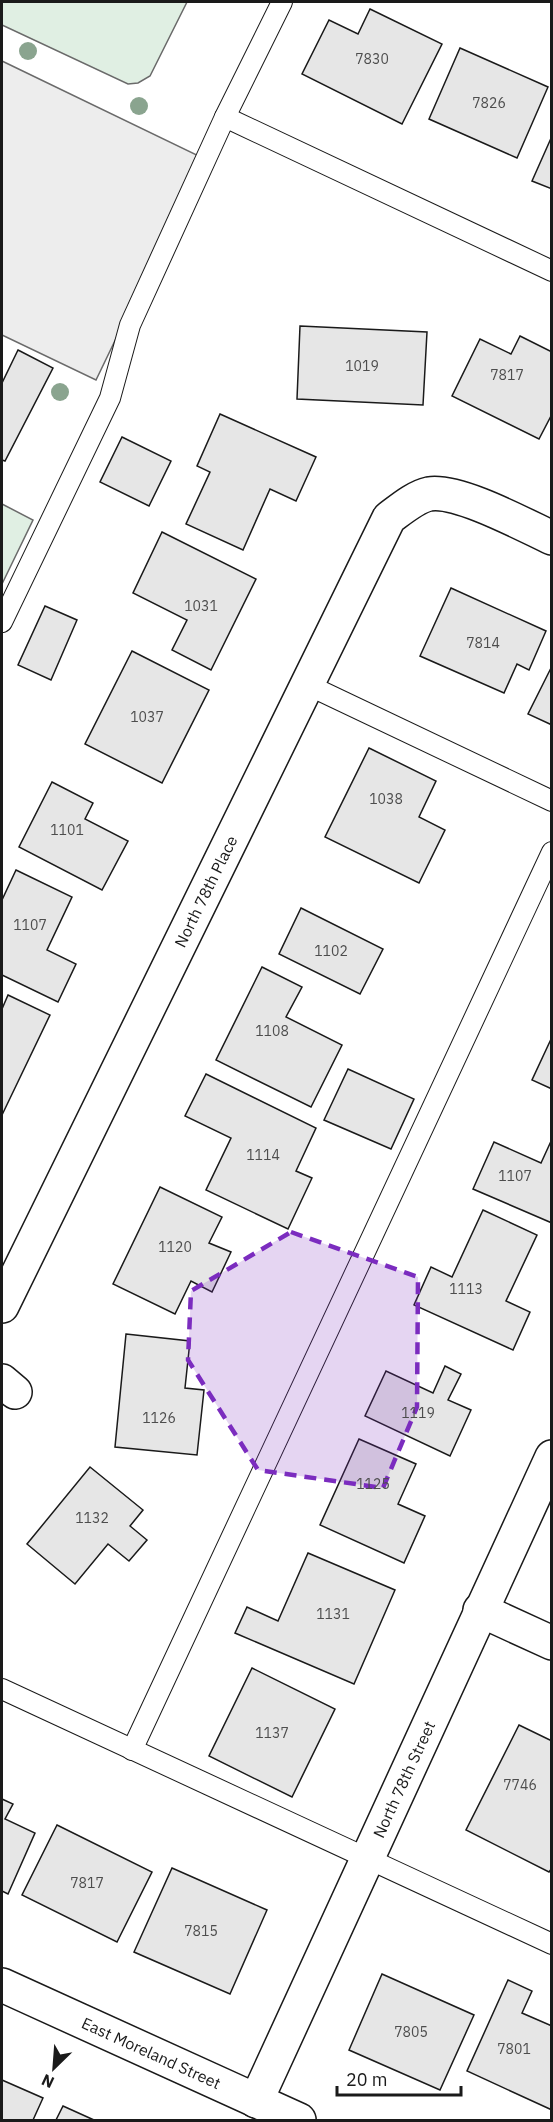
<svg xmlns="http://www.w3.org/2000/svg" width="553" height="2122" font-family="'IBM Plex Sans',sans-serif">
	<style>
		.green { fill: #e0efe3; stroke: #6a6a6a; stroke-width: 1.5 }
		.parking { fill: #ededed; stroke: #6a6a6a; stroke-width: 1.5 }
		.building { fill: #e6e6e6; stroke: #1a1a1a; stroke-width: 1.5 }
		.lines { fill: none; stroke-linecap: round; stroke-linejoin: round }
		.lane-casing { stroke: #1a1a1a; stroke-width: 22 }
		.street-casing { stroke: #1a1a1a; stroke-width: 36 }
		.lane { stroke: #fff; stroke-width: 20 }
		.street { stroke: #fff; stroke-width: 33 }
		.tree { fill: #8aa48f }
		.marked { fill: #7b2cbf; fill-opacity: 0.2; stroke: #7b2cbf; stroke-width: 4.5; stroke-dasharray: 12 8; stroke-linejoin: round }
		.labels { text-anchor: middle; stroke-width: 4.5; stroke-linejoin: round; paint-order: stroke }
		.number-label { font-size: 14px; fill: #4d4d4d }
		.street-label { font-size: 16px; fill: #1a1a1a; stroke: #fff }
	</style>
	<rect width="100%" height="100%" fill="#fff"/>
	<!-- green -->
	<g class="green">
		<path d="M 2,2 L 187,2 L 150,76 L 138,83 L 128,84 L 2,25 Z"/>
		<path d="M 2,504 L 33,520 L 2,584 Z"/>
	</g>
	<!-- parking -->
	<path class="parking" d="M 2,61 L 203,158 L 96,380 L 2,335 Z"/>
	<!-- building -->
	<g class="building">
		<path d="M 370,9 L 442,44 L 402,124 L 302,74 L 329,20 L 358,34 Z"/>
		<path d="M 460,48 L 548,87 L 517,158 L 429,119 Z"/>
		<path d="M 552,136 L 552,189 L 532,181 Z"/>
		<path d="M 300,326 L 427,332 L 423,405 L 297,399 Z"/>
		<path d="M 520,336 L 552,352 L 552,414 L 539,439 L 452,396 L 480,339 L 511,354 Z"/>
		<path d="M 18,350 L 53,368 L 5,461 L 2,460 L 2,383 Z"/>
		<path d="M 220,414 L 316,457 L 296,501 L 270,489 L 243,550 L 186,524 L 210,472 L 197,466 Z"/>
		<path d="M 122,437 L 171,461 L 149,506 L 100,482 Z"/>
		<path d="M 162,532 L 256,579 L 211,670 L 172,650 L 187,620 L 133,593 Z"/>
		<path d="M 451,588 L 546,631 L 529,670 L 517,664 L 504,693 L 420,656 Z"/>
		<path d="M 45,606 L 77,620 L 51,680 L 18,665 Z"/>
		<path d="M 132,651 L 209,690 L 162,783 L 85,744 Z"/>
		<path d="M 552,666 L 552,725 L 528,714 Z"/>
		<path d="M 369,748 L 436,781 L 419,817 L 445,830 L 419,883 L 325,837 Z"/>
		<path d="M 52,782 L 93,803 L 85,819 L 128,841 L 102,890 L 19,847 Z"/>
		<path d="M 16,870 L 72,897 L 47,950 L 76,964 L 58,1002 L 2,975 L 2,900 Z"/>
		<path d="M 301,908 L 383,949 L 360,994 L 279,954 Z"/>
		<path d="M 262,967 L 302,987 L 286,1017 L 342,1045 L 311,1107 L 216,1060 Z"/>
		<path d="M 8,995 L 50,1015 L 2,1115 L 2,1009 Z"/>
		<path d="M 552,1037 L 552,1089 L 532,1080 Z"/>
		<path d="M 348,1069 L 414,1099 L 391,1149 L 324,1120 Z"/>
		<path d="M 206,1074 L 316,1128 L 296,1171 L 312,1178 L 288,1229 L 206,1190 L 231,1138 L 185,1116 Z"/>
		<path d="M 552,1139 L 552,1223 L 473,1189 L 494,1142 L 541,1163 Z"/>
		<path d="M 160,1187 L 222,1217 L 209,1243 L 231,1252 L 212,1292 L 191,1281 L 175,1314 L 113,1284 Z"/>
		<path d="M 483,1210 L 537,1235 L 506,1301 L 530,1312 L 513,1350 L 414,1305 L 431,1267 L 452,1277 Z"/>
		<path d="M 126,1334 L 190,1341 L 185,1388 L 204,1390 L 197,1455 L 115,1447 Z"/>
		<path d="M 445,1366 L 461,1374 L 448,1400 L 471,1410 L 450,1456 L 365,1416 L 386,1371 L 433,1393 Z"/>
		<path d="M 359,1439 L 416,1464 L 398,1504 L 425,1516 L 404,1563 L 320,1525 Z"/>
		<path d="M 90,1467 L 143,1510 L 130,1526 L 147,1540 L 129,1561 L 108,1544 L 75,1584 L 27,1544 Z"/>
		<path d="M 308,1553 L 395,1590 L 354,1684 L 235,1633 L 247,1607 L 278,1621 Z"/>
		<path d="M 252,1668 L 335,1709 L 292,1797 L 209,1756 Z"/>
		<path d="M 519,1725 L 552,1741 L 552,1868 L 549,1872 L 466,1830 Z"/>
		<path d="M 2,1799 L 13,1804 L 5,1819 L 35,1833 L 8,1894 L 2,1891 Z"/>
		<path d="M 57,1825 L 152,1872 L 117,1942 L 22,1895 Z"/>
		<path d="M 172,1868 L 267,1910 L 230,1994 L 134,1952 Z"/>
		<path d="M 382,1974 L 474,2015 L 440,2090 L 349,2050 Z"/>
		<path d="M 508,1980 L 532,1991 L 522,2013 L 552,2026 L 552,2110 L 467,2071 Z"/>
		<path d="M 2,2080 L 43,2098 L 33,2120 L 2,2120 Z"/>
		<path d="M 63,2106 L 94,2120 L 56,2120 Z"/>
	</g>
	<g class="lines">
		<!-- lane casing -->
		<g class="lane-casing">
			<g id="lane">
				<path d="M 225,117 L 552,271"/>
				<path d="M 2,622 L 110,398 L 130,325 L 225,117 L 282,2"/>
				<path d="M 308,685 L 552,801"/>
				<path d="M 2,1689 L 552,1944"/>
				<path d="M 132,1750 L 552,852"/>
			</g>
		</g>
		<!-- street casing -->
		<g class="street-casing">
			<g id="street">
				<path id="s1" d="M 2,1306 L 389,518 C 400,510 415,497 429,494 C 458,489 524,525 552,538"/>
				<path d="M 2,1381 L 15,1392"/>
				<path d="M 480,1610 L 552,1643"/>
				<path id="s2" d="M 2,1985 L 299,2120"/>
				<path id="s3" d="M 256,2101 L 552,1457"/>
			</g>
		</g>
		<!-- lane -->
		<use href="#lane" class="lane"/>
		<!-- street -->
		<use href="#street" class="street"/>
	</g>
	<!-- trees -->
	<g class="tree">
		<circle cx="28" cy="51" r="9"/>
		<circle cx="139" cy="106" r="9"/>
		<circle cx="60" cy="392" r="9"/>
	</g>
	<!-- marked area -->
	<path class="marked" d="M 291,1232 L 418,1277 L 417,1407 L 383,1488 L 258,1470 L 188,1360 L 191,1291 Z"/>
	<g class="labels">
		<!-- number labels -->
		<g class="number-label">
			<text x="372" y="64">7830</text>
			<text x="489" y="108">7826</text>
			<text x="362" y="371">1019</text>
			<text x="507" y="380">7817</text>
			<text x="201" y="611">1031</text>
			<text x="483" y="648">7814</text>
			<text x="147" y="722">1037</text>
			<text x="386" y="804">1038</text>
			<text x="67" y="835">1101</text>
			<text x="30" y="930">1107</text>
			<text x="331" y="956">1102</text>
			<text x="272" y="1036">1108</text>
			<text x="263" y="1160">1114</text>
			<text x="515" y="1181">1107</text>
			<text x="175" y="1252">1120</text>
			<text x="466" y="1294">1113</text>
			<text x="418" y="1418">1119</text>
			<text x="159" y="1423">1126</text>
			<text x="373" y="1489">1125</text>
			<text x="92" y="1523">1132</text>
			<text x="333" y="1619">1131</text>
			<text x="272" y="1738">1137</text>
			<text x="520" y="1790">7746</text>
			<text x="87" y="1888">7817</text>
			<text x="201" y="1936">7815</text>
			<text x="411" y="2037">7805</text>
			<text x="514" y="2054">7801</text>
		</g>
		<!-- street labels -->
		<g class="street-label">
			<text dy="6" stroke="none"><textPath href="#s1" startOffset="462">North 78th Place</textPath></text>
			<text dy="6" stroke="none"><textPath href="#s3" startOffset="354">North 78th Street</textPath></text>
			<text dy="6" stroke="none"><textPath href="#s2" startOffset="164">East Moreland Street</textPath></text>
		</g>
	</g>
	<!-- border -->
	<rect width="553" height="2122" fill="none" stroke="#1a1a1a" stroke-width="6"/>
	<!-- north arrow -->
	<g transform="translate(54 2068) rotate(205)" stroke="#ffffff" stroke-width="4.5" paint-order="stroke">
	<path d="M0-4.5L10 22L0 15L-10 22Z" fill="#1a1a1a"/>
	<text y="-9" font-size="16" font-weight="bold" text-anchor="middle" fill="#1a1a1a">N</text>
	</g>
	<!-- scale -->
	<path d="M337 2086v9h124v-9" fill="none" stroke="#1a1a1a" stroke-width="3"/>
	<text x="346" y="2086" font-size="18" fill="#1a1a1a" stroke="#ffffff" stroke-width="4.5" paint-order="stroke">20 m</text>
</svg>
